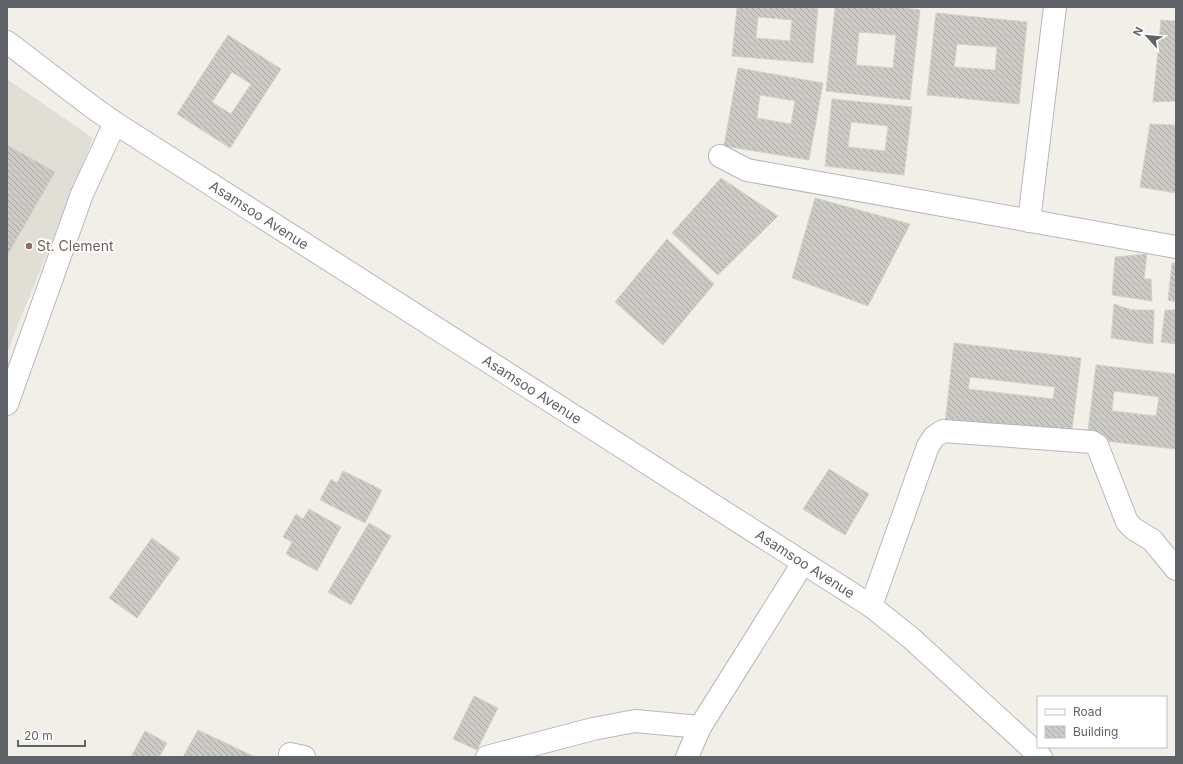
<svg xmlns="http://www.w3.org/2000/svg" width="1183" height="764" font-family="Inter,sans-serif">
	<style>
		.education { fill: #e1ded6 }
		.building { fill: url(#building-back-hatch); stroke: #d6d1c6; fill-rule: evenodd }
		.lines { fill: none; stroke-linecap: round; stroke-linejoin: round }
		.minor-casing { stroke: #b5b8bc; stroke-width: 24 }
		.minor { stroke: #fff; stroke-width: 22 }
		.education-dot { fill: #8d6e63; stroke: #fff; stroke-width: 1.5 }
		.labels { text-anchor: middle; stroke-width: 4; stroke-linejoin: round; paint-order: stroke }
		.street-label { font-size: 14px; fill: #5f6368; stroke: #fff }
		.education-label { font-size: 14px; fill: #785e54; stroke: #fff; text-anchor: start }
	</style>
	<defs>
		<pattern id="building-back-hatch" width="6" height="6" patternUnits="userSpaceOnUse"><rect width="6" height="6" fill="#cccac5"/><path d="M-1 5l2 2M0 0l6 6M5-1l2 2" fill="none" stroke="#a9a8a4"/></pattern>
	</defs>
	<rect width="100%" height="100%" fill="#f1efe8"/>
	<!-- education -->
	<path class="education" d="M 7,79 L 93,138 L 7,353 Z"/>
	<!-- building -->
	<g class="building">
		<path d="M 737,7 L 818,7 L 813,63 L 732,56 ZM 758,17 L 792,20 L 790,41 L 756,38 Z"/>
		<path d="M 835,7 L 894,7 L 920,10 L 910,100 L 826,91 ZM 859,32 L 896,35 L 893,68 L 856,65 Z"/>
		<path d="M 936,13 L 1027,22 L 1019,104 L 927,95 ZM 957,44 L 997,47 L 995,70 L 954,67 Z"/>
		<path d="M 1161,20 L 1176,21 L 1176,101 L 1153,102 Z"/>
		<path d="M 228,35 L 281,69 L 230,148 L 177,114 ZM 232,72 L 251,84 L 231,114 L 212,102 Z"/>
		<path d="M 738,68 L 823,83 L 809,160 L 724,146 ZM 760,95 L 795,101 L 791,124 L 757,118 Z"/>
		<path d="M 832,99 L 912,107 L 904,175 L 825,166 ZM 851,122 L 888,126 L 885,151 L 848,147 Z"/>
		<path d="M 1150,124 L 1176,125 L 1176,193 L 1140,187 Z"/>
		<path d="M 7,145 L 55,172 L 7,256 Z"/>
		<path d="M 721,178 L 778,216 L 718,275 L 672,233 Z"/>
		<path d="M 815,198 L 910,224 L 868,306 L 792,278 Z"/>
		<path d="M 667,239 L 714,284 L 663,345 L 615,302 Z"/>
		<path d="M 1147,254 L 1144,279 L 1151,279 L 1152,301 L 1112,295 L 1115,257 Z"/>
		<path d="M 1172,263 L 1176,263 L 1176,302 L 1168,300 Z"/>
		<path d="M 1114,304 L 1132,310 L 1154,310 L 1153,344 L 1111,338 Z"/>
		<path d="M 1165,310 L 1176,310 L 1176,344 L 1161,342 Z"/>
		<path d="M 954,343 L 1081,358 L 1071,438 L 945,423 ZM 970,377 L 1055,387 L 1053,399 L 968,389 Z"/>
		<path d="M 1096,365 L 1176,374 L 1176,449 L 1087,439 ZM 1114,391 L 1159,397 L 1156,416 L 1112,411 Z"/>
		<path d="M 829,469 L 869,494 L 845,535 L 803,509 Z"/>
		<path d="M 343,471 L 382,490 L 365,523 L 320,500 L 331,479 L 337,483 Z"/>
		<path d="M 309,509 L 341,527 L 317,571 L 286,554 L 292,542 L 283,537 L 296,514 L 303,519 Z"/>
		<path d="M 369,523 L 391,536 L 351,605 L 328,592 Z"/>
		<path d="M 152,538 L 180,558 L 137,618 L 109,598 Z"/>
		<path d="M 474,696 L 498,708 L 477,750 L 453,739 Z"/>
		<path d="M 198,730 L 255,757 L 183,757 Z"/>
		<path d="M 145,731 L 167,743 L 159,757 L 131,757 Z"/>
	</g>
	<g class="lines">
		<!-- minor casing -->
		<g class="minor-casing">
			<g id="minor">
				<path id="s1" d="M 7,42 L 91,106 L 115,123 L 871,606 L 911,638 L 1041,757"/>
				<path d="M 720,156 L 747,170 L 1176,247"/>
				<path d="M 1029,221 L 1055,7"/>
				<path d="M 7,404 L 82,194 L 115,123"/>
				<path d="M 871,606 L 928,446 L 934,437 L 943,431 L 1092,442 L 1097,445 L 1127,522 L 1134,529 L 1152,540 L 1176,569"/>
				<path d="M 290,754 L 304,757"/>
				<path d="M 487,757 L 593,729 L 635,721 L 700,727"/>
				<path d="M 687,757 L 700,727 L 803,563"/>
			</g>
		</g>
		<!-- minor -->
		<use href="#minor" class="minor"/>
	</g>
	<!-- markers -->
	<circle class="education-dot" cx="29" cy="246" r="4"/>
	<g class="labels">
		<!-- street labels -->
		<g class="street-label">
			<text dy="5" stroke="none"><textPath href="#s1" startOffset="306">Asamsoo Avenue</textPath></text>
			<text dy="5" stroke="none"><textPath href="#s1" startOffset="630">Asamsoo Avenue</textPath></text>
			<text dy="5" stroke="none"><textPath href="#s1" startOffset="954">Asamsoo Avenue</textPath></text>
		</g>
		<!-- education labels -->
		<g class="education-label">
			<text x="37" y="251">St. Clement</text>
		</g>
	</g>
	<!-- border -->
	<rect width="1183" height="764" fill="none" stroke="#5f6368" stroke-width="16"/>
	<!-- legend -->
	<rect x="1037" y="696" width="130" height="52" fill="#ffffff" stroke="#bfc1c3"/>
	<rect x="1045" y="709" width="20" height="6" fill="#ffffff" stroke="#bfc1c3"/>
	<text x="1073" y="716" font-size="12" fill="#5f6368">Road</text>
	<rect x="1045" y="726" width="20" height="12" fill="url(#building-back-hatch)" stroke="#bfc1c3"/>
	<text x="1073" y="736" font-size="12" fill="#5f6368">Building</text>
	<!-- north arrow -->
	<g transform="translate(1147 36) rotate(297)" stroke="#ffffff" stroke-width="3" paint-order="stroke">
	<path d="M0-3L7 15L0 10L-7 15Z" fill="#5f6368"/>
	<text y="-6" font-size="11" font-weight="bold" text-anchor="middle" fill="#5f6368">N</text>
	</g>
	<!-- scale -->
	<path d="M18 740v6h67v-6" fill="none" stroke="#5f6368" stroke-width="2"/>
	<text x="24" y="740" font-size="12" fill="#5f6368" stroke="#ffffff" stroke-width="3" paint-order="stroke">20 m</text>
</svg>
